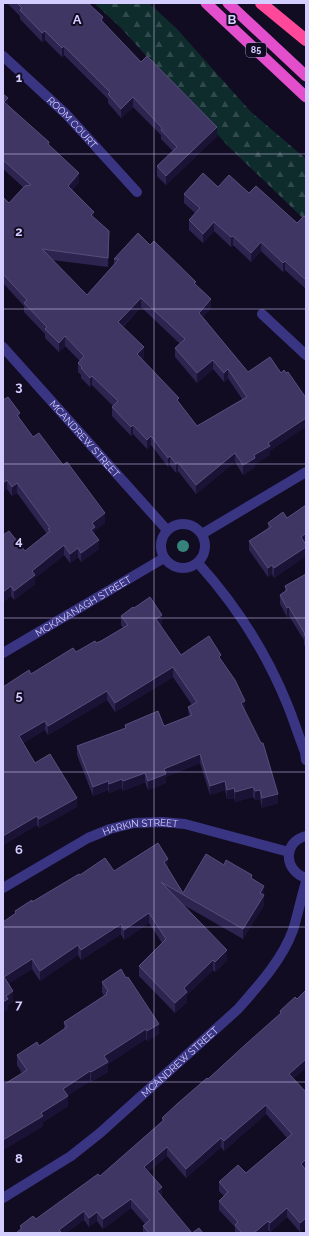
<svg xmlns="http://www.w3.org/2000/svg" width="309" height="1236" font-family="Raleway,sans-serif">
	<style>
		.forest { fill: url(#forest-firs) }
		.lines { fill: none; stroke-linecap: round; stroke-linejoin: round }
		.minor { stroke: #3a3583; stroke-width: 10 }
		.trunk { stroke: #e24ecc; stroke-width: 11 }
		.motorway { stroke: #ff489a; stroke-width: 12 }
		.tree { fill: #36837b }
		.wall { fill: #2e2450; fill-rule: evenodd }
		.shaded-wall { fill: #1b1336 }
		.building { fill: #403663; stroke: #574e7b; fill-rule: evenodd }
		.grid { fill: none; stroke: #d4cdff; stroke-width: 1; stroke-opacity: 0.55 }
		.labels { text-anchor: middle; stroke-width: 4; stroke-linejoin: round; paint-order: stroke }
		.shield { fill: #110c22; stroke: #9a93bd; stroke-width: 1 }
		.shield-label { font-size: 9px; font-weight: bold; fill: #d4cdff }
		.street-label { font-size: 10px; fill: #d4cdff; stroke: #110c22 }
		.grid-label { font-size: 13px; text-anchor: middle; font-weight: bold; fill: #d4cdff; stroke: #110c22; stroke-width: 4; stroke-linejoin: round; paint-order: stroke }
	</style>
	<defs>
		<pattern id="forest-firs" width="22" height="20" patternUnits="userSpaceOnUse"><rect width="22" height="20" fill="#0f2c2c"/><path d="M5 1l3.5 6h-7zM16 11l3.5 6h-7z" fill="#31494c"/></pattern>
	</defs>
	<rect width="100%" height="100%" fill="#110c22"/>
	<!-- forest -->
	<path class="forest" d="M 94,3 L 149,3 L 177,29 L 250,111 L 306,159 L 306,221 L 228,146 L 121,28 Z"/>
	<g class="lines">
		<!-- minor -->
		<g class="minor">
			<path id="s1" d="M 3,56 L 66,114 L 137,192"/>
			<path d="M 262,314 L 306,355"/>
			<path id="s2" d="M 3,347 L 167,530"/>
			<circle cx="183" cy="546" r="22"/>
			<path d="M 202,534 L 306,472"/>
			<path d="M 198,563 C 236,605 267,654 288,706 C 294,721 299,737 305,752 L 306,760"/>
			<path id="s3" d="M 3,653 L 164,558"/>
			<path d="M 306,836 C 282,842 284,871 306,878"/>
			<path id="s4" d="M 3,888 L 88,838 L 110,829 L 134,823 L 162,822 L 185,824 L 289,852"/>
			<path id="s5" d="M 3,1198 L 71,1156 L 100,1133 L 238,1009 C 259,985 282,960 293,930 C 298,914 301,898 306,882"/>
		</g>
		<!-- trunk -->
		<g class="trunk">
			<path d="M 206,3 L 306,97"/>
			<path d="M 228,3 L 306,76"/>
		</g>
		<!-- motorway -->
		<path class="motorway" d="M 261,3 L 306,40"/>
	</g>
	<!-- trees -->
	<circle class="tree" cx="183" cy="546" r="6"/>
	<!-- wall -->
	<g class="wall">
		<path d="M 7,3 L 88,3 L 103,23 L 141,62 L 217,136 L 166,185 L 157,176 L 157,166 L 173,151 L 161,139 L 161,135 L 133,107 L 121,118 L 108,103 L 108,99 L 64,55 L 62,57 L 45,40 L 42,42 L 20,19 L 20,16 Z"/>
		<path d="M 3,94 L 8,105 L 49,145 L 79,182 L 72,190 L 94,218 L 109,231 L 108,267 L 52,260 L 87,295 L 114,265 L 114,259 L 150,245 L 196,285 L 211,308 L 203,317 L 248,372 L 270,451 L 270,455 L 255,464 L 255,467 L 243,475 L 235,462 L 196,494 L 178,471 L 176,473 L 170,465 L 168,467 L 151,445 L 147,449 L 133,434 L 131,436 L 112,416 L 112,407 L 113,406 L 92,385 L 90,387 L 81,378 L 81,375 L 78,372 L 78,363 L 80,361 L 65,346 L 59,352 L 45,338 L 45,334 L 24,312 L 24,306 L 3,283 L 3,197 L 9,203 L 23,187 L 3,169 ZM 141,307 L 180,344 L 175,348 L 175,357 L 197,383 L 213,369 L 224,382 L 228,378 L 242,399 L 197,426 L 142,359 L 144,357 L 123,327 Z"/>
		<path d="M 218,187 L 249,193 L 297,223 L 306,218 L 306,289 L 285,270 L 283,272 L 261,251 L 251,262 L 233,245 L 231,247 L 214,231 L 203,243 L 189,230 L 189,220 L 195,213 L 184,203 L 184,194 Z"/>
		<path d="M 3,400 L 20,419 L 33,437 L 105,523 L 95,530 L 95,535 L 99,549 L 81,562 L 78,557 L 70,563 L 64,555 L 35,578 L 35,584 L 14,600 L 11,596 L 3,602 L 3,535 L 25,551 L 47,534 L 17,493 L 12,496 L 7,489 L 3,492 Z"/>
		<path d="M 306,505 L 306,542 L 305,543 L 306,545 L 306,556 L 274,578 L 272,574 L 268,577 L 249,550 L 249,541 L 268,528 L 268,523 L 287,518 Z"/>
		<path d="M 306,574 L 306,648 L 304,644 L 304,640 L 289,616 L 287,617 L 280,604 L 280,595 L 285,592 L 285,586 Z"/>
		<path d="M 134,608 L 162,624 L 160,625 L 181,655 L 221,660 L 245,711 L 278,803 L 262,808 L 260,799 L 255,800 L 253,797 L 235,802 L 234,798 L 227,799 L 225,790 L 210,795 L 200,763 L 166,777 L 166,783 L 148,790 L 145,782 L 123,791 L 122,788 L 109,793 L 108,790 L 93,796 L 77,755 L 77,746 L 125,728 L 125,725 L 164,726 L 189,717 L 188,707 L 192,705 L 173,677 L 115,712 L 107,700 L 48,735 L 45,730 L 23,743 L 35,763 L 77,807 L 39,828 L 37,825 L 3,845 L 3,848 L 3,687 L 76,652 L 101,641 L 123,628 L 121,625 L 121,616 Z"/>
		<path d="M 224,865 L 264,886 L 264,905 L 243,939 L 182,904 L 227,960 L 215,972 L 213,970 L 187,995 L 187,1002 L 175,1013 L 139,976 L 139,966 L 162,943 L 149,923 L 124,940 L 121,934 L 81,960 L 78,955 L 40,981 L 32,969 L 8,984 L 13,1001 L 8,1005 L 8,1009 L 3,1012 L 3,922 L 15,914 L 15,911 L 80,875 L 114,871 L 168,869 L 183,893 Z"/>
		<path d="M 102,982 L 159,1034 L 147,1041 L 146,1039 L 108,1064 L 108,1072 L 91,1082 L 90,1081 L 67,1096 L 68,1106 L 43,1122 L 43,1126 L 3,1150 L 3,1085 L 22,1073 L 17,1065 L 17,1055 L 39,1046 L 64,1030 L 64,1022 L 104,996 L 102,992 Z"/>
		<path d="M 295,997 L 294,1079 L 306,1092 L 306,1169 L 305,1169 L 306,1170 L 306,1227 L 300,1232 L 287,1217 L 270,1232 L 268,1230 L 265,1233 L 235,1233 L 235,1227 L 219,1210 L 219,1201 L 224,1196 L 219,1191 L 219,1182 L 246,1173 L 287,1138 L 266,1114 L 224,1151 L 221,1147 L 186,1178 L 167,1156 L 148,1172 L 162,1196 L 161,1197 L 192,1233 L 143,1233 L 143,1226 L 145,1224 L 131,1208 L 103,1229 L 97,1221 L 89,1227 L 84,1220 L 20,1229 L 20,1226 L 36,1219 L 100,1176 L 162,1121 L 162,1118 L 208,1079 L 280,1014 L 280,1011 Z"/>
	</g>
	<!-- shaded-wall -->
	<g class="shaded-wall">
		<path d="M 103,17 L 103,27 L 101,20 Z"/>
		<path d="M 45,31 L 45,40 L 42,42 L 42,33 Z"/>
		<path d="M 64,46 L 64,55 L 62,57 L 62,48 Z"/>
		<path d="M 133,97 L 133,107 L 121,118 L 121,109 Z"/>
		<path d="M 8,98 L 8,107 L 4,102 Z"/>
		<path d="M 217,127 L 217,136 L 166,185 L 166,176 Z"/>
		<path d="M 79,173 L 79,182 L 68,195 L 68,186 Z"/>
		<path d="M 94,212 L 94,221 L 91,215 Z"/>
		<path d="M 214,222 L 214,231 L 203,243 L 203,234 Z"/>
		<path d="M 233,236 L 233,245 L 231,247 L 231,237 Z"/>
		<path d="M 261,242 L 261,251 L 251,262 L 251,253 Z"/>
		<path d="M 285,261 L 285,270 L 283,272 L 283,263 Z"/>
		<path d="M 141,298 L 141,307 L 118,331 L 118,322 Z"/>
		<path d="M 211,299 L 211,308 L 199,322 L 199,313 Z"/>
		<path d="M 65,336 L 65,346 L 59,352 L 59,343 Z"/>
		<path d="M 144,347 L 144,357 L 137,363 L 137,354 Z"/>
		<path d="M 213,360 L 213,369 L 197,383 L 197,373 Z"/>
		<path d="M 228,369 L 228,378 L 224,382 L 224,373 Z"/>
		<path d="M 92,376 L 92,385 L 90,387 L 90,378 Z"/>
		<path d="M 20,413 L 20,422 L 17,415 Z"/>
		<path d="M 306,418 L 306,427 L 270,451 L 270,455 L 255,464 L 255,467 L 243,475 L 243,465 L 268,443 Z"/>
		<path d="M 133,425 L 133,434 L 131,436 L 131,427 Z"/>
		<path d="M 151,436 L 151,445 L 147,449 L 147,440 Z"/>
		<path d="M 235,453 L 235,462 L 196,494 L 196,485 Z"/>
		<path d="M 170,456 L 170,465 L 168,467 L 168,458 Z"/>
		<path d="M 178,462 L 178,471 L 176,473 L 176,464 Z"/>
		<path d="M 7,480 L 7,489 L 3,492 L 3,483 Z"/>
		<path d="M 17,483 L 17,493 L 12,496 L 12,487 Z"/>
		<path d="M 105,513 L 105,523 L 95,530 L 95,536 L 91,530 L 92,523 Z"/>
		<path d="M 306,533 L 306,542 L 301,546 L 301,537 Z"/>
		<path d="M 99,540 L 99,549 L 81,562 L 81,553 Z"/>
		<path d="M 64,545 L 64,555 L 35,578 L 35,584 L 14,600 L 14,591 L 32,571 Z"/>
		<path d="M 306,547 L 306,556 L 274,578 L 274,568 Z"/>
		<path d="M 78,548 L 78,557 L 70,563 L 70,554 Z"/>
		<path d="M 272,565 L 272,574 L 268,577 L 268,568 Z"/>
		<path d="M 11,586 L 11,596 L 3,602 L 3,592 Z"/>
		<path d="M 289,607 L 289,616 L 287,617 L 287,608 Z"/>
		<path d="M 162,615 L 162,624 L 156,628 L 156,619 Z"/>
		<path d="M 173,667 L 173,677 L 115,712 L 115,703 Z"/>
		<path d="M 107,691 L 107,700 L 48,735 L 48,726 Z"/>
		<path d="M 245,701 L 245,711 L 241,712 L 241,703 Z"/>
		<path d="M 45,721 L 45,730 L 19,746 L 19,736 Z"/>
		<path d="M 200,754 L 200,763 L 166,777 L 166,783 L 148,790 L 148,781 L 164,769 Z"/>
		<path d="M 145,773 L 145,782 L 123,791 L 123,781 Z"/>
		<path d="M 122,779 L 122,788 L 109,793 L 109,784 Z"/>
		<path d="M 108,781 L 108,790 L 93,796 L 93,787 Z"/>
		<path d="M 225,781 L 225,790 L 210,795 L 210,786 Z"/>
		<path d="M 253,787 L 253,797 L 235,802 L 235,792 Z"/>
		<path d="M 234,788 L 234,798 L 227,799 L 227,790 Z"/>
		<path d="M 260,790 L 260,799 L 255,800 L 255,791 Z"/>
		<path d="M 278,794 L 278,803 L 262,808 L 262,798 Z"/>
		<path d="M 77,798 L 77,807 L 39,828 L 39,819 Z"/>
		<path d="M 37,816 L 37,825 L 3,845 L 3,848 L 3,836 Z"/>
		<path d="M 168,859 L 168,869 L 164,862 Z"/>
		<path d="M 264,886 L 264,905 L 243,939 L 243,929 Z"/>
		<path d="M 149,913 L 149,923 L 124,940 L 124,930 Z"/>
		<path d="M 121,924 L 121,934 L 81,960 L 81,950 Z"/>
		<path d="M 78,945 L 78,955 L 40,981 L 40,971 Z"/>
		<path d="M 227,950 L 227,960 L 215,972 L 215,962 Z"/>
		<path d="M 32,959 L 32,969 L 4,987 L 4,977 Z"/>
		<path d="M 213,960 L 213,970 L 187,995 L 187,1002 L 175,1013 L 175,1003 L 184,988 Z"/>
		<path d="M 13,991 L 13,1001 L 8,1005 L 8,1009 L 3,1012 L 3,1002 L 6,996 Z"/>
		<path d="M 159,1024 L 159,1034 L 147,1041 L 147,1031 Z"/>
		<path d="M 146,1029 L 146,1039 L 108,1064 L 108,1072 L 91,1082 L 91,1072 L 104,1056 Z"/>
		<path d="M 306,1059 L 306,1068 L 289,1083 L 289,1074 Z"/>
		<path d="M 90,1071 L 90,1081 L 63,1099 L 63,1089 Z"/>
		<path d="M 68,1096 L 68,1106 L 43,1122 L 43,1126 L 3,1150 L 3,1140 L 41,1113 Z"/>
		<path d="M 266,1105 L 266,1114 L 224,1151 L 224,1141 Z"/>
		<path d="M 221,1138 L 221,1147 L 186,1178 L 186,1169 Z"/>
		<path d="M 167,1147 L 167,1156 L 144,1176 L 144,1167 Z"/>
		<path d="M 306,1159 L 306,1169 L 301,1173 L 301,1164 Z"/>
		<path d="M 162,1187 L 162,1196 L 157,1200 L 157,1191 Z"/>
		<path d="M 131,1199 L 131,1208 L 103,1229 L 103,1219 Z"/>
		<path d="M 287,1208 L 287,1217 L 270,1232 L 270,1223 Z"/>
		<path d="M 84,1211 L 84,1220 L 67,1233 L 59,1233 L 59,1230 Z"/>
		<path d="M 97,1212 L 97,1221 L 89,1227 L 89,1218 Z"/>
		<path d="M 306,1218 L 306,1227 L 300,1232 L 300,1223 Z"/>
		<path d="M 268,1221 L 268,1230 L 265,1233 L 254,1233 Z"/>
	</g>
	<!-- building -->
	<g class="building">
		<path d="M 17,3 L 88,3 L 103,17 L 101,20 L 141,62 L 147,56 L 217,127 L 166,176 L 157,166 L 177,147 L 161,130 L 162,128 L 133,97 L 121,109 L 108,94 L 110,92 L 64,46 L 62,48 L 45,31 L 42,33 L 20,10 L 22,8 Z"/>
		<path d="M 3,94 L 8,98 L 4,102 L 49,142 L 48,144 L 79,173 L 68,186 L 94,212 L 91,215 L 109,231 L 108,258 L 42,249 L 87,295 L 119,259 L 114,259 L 138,233 L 150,245 L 154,241 L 196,282 L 194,283 L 211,299 L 199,313 L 248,372 L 270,357 L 281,373 L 284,370 L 286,373 L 288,372 L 306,398 L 306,403 L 305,404 L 306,405 L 306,418 L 268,443 L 270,446 L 254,455 L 255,458 L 243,465 L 235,453 L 196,485 L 178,462 L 176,464 L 170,456 L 168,458 L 151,436 L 147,440 L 133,425 L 131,427 L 112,407 L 118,401 L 92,376 L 90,378 L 81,368 L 82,367 L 78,363 L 84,356 L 65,336 L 59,343 L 45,329 L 47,327 L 24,303 L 27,300 L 3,274 L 3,197 L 9,203 L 25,186 L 31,185 L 3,160 ZM 141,298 L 185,339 L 175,348 L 197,373 L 213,360 L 224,373 L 228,369 L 247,397 L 197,426 L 177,400 L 179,398 L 137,354 L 144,347 L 118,322 Z"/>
		<path d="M 203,173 L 218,187 L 229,175 L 249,193 L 256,186 L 297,223 L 304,216 L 306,218 L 306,280 L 285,261 L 283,263 L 261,242 L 251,253 L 233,236 L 231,237 L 214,222 L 203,234 L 189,220 L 200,208 L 184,194 Z"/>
		<path d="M 8,397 L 20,413 L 17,415 L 33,437 L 39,433 L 63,465 L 67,462 L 105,513 L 92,523 L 95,527 L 91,530 L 99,540 L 81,553 L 78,548 L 70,554 L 64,545 L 32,571 L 35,575 L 14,591 L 11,586 L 3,592 L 3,535 L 9,531 L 25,551 L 50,531 L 48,529 L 50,528 L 17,483 L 12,487 L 7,480 L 3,483 L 3,400 Z"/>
		<path d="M 306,505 L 306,533 L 301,537 L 306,545 L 306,547 L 274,568 L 272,565 L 268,568 L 249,541 L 271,527 L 268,523 L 283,512 L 287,518 Z"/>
		<path d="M 306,574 L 306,638 L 304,634 L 305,634 L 289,607 L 287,608 L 280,595 L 287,590 L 285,586 Z"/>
		<path d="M 150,597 L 162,615 L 156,619 L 181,655 L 209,636 L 221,655 L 219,657 L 235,680 L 245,701 L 241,703 L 261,743 L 263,743 L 278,794 L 262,798 L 260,790 L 255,791 L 253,787 L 235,792 L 234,788 L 227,790 L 225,781 L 210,786 L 200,754 L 164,769 L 166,774 L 148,781 L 145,773 L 123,781 L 122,779 L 109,784 L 108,781 L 93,787 L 77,746 L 126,728 L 125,725 L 158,711 L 164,726 L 192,715 L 188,707 L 197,702 L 173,667 L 115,703 L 107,691 L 48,726 L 45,721 L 19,736 L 35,763 L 50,754 L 77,798 L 39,819 L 37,816 L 3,836 L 3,692 L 4,691 L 3,689 L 3,687 L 29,670 L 31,674 L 73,648 L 76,652 L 95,641 L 96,643 L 101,641 L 128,625 L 121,616 L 133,607 L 134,608 Z"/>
		<path d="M 158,843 L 168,859 L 164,862 L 183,893 L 206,854 L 224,865 L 226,860 L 252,875 L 251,878 L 264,886 L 260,893 L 264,895 L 243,929 L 161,882 L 227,950 L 215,962 L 213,960 L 184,988 L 187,992 L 175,1003 L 139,966 L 166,939 L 149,913 L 124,930 L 121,924 L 81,950 L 78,945 L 40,971 L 32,959 L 4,977 L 13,991 L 6,996 L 8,999 L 3,1002 L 3,922 L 16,913 L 15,911 L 32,900 L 32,902 L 79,874 L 80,875 L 105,858 L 114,871 Z"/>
		<path d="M 121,969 L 126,978 L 128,977 L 159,1024 L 147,1031 L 146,1029 L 104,1056 L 108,1062 L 91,1072 L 90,1071 L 63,1089 L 68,1096 L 41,1113 L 43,1116 L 3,1140 L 3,1085 L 27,1070 L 17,1055 L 37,1042 L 39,1046 L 67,1027 L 64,1022 L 107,994 L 106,993 L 108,991 L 102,982 Z"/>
		<path d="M 306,990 L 306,1059 L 289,1074 L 306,1092 L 306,1159 L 301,1164 L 306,1170 L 306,1218 L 300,1223 L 287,1208 L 270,1223 L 268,1221 L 254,1233 L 242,1233 L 235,1225 L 238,1222 L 219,1201 L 228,1192 L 219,1182 L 238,1165 L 246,1173 L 292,1134 L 266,1105 L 224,1141 L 221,1138 L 186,1169 L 167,1147 L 144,1167 L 162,1187 L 157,1191 L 192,1233 L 149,1233 L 143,1226 L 150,1220 L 131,1199 L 103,1219 L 97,1212 L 89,1218 L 84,1211 L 59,1230 L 62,1233 L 16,1233 L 22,1228 L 20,1226 L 33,1216 L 36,1219 L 98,1174 L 100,1176 L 164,1120 L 162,1118 L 177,1104 L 207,1078 L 208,1079 L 245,1045 L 281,1013 L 280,1011 L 295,997 L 297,999 Z"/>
		<path d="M 199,1228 L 203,1233 L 192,1233 Z"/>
	</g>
	<!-- grid -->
	<path class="grid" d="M 154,3 L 154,1233M 3,154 L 306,154M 3,309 L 306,309M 3,464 L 306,464M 3,618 L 306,618M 3,772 L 306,772M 3,927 L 306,927M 3,1082 L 306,1082"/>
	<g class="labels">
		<!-- shield labels -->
		<rect class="shield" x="246" y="43" width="20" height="14" rx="3"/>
		<g class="shield-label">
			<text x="256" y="53">85</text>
		</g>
		<!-- street labels -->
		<g class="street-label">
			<text dy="4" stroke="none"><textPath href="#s1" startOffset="96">ROOM COURT</textPath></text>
			<text dy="4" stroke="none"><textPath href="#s2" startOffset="123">MCANDREW STREET</textPath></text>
			<text dy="4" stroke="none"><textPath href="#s3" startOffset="93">MCKAVANAGH STREET</textPath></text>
			<text dy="4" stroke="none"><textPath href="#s4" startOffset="153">HARKIN STREET</textPath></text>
			<text dy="4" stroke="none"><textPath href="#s5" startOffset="224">MCANDREW STREET</textPath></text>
		</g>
	</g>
	<g class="grid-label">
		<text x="77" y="24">A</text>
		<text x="232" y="24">B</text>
		<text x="19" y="82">1</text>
		<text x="19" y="236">2</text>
		<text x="19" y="391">3</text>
		<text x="19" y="545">4</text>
		<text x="19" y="700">5</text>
		<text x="19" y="854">6</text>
		<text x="19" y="1009">7</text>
		<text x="19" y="1163">8</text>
	</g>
	<!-- border -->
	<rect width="309" height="1236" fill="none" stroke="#d4cdff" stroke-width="8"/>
</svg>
